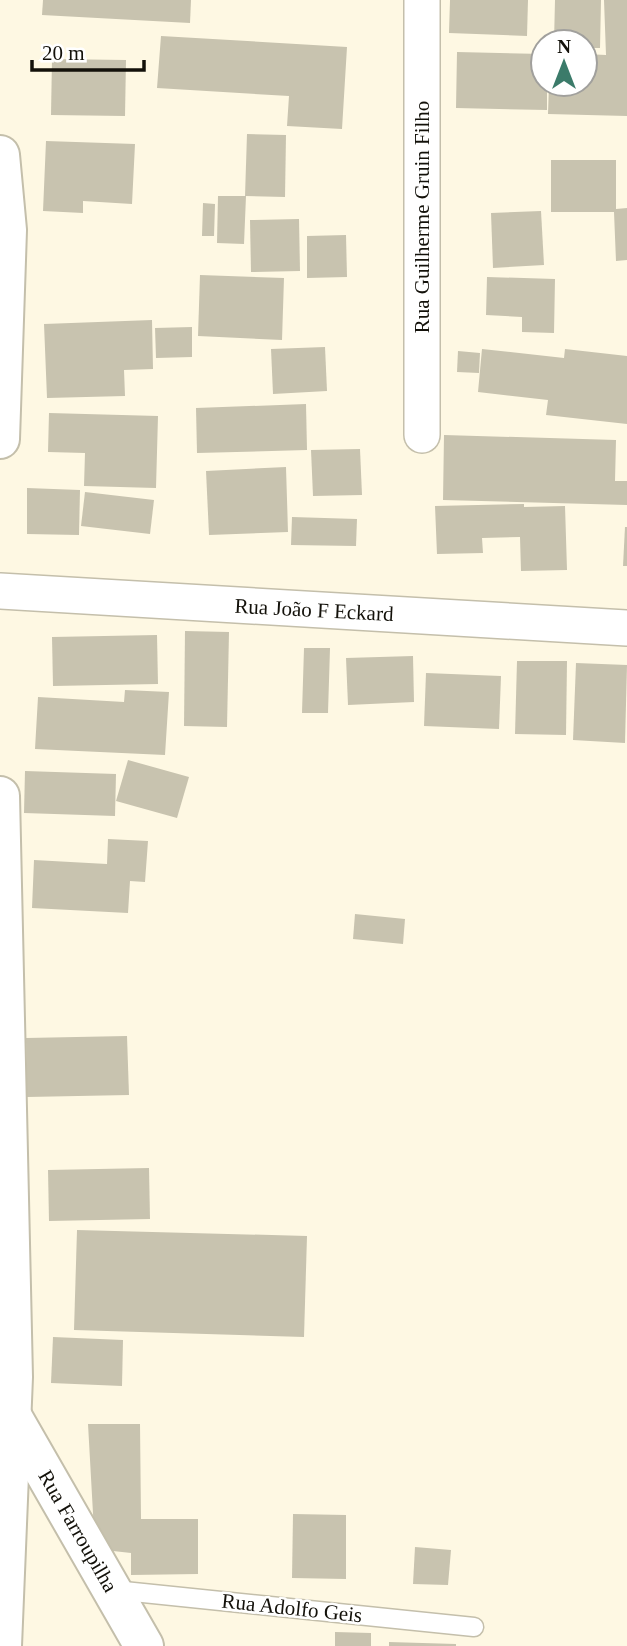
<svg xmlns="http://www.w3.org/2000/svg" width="627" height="1646" font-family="'Times New Roman',serif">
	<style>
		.building { fill: #c8c3af }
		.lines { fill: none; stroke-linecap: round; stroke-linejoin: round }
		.lane-casing { stroke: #c4bfab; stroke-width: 21 }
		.street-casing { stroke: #c4bfab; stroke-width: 38 }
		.secondary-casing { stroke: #c4bfab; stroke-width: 42 }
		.lane { stroke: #fff; stroke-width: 18 }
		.street { stroke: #fff; stroke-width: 35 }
		.secondary { stroke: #fff; stroke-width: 38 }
		.labels { text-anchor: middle; stroke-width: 5; stroke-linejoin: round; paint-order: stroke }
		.street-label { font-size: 21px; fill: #13110a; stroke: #fff }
	</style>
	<rect width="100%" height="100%" fill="#fef8e3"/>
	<!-- building -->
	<g class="building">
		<path d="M 43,0 L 191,0 L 190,23 L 42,15 Z"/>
		<path d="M 450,0 L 528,0 L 527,36 L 449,33 Z"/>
		<path d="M 555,0 L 601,0 L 600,48 L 585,48 L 585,42 L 554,42 Z"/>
		<path d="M 604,0 L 627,0 L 627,116 L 548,114 L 549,84 L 585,84 L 585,54 L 606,55 Z"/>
		<path d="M 161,36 L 347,47 L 342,129 L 287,126 L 289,96 L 157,88 Z"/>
		<path d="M 457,52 L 543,54 L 543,84 L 547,84 L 547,110 L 456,108 Z"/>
		<path d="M 52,59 L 126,60 L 125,116 L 51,115 Z"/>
		<path d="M 247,134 L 286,135 L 285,197 L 245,196 Z"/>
		<path d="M 46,141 L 135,144 L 132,204 L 83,201 L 83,213 L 43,211 Z"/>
		<path d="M 551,160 L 616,160 L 616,209 L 627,208 L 627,260 L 616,261 L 614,212 L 551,212 Z"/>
		<path d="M 218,196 L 246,196 L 244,244 L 217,243 Z"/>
		<path d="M 203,203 L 215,204 L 214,236 L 202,236 Z"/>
		<path d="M 541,211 L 544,265 L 493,268 L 491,213 Z"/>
		<path d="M 299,219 L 300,271 L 251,272 L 250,220 Z"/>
		<path d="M 346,235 L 347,277 L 307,278 L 307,236 Z"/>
		<path d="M 200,275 L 284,278 L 282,340 L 198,336 Z"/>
		<path d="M 487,277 L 555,279 L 554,333 L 522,332 L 522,317 L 486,315 Z"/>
		<path d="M 152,320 L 153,369 L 124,370 L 125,396 L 47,398 L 44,324 Z"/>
		<path d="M 192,327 L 192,357 L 156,358 L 155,328 Z"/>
		<path d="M 325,347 L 327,391 L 273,394 L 271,349 Z"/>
		<path d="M 482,349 L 564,358 L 565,349 L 627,356 L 627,424 L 546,415 L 548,400 L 478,392 Z"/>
		<path d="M 458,351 L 480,353 L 479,373 L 457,372 Z"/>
		<path d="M 306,404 L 307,450 L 197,453 L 196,408 Z"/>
		<path d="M 49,413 L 158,416 L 156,488 L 84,486 L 85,453 L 48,452 Z"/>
		<path d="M 444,435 L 616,440 L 615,481 L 627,481 L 627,505 L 443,500 Z"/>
		<path d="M 360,449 L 362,495 L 313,496 L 311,450 Z"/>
		<path d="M 286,467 L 288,532 L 209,535 L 206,471 Z"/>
		<path d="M 27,488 L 80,490 L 79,535 L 27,534 Z"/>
		<path d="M 85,492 L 154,500 L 150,534 L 81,526 Z"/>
		<path d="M 524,504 L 524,507 L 565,506 L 567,570 L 521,571 L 520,537 L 482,538 L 483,553 L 437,554 L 435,506 Z"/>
		<path d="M 292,517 L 357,519 L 356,546 L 291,545 Z"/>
		<path d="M 625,527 L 627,527 L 627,566 L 623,566 Z"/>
		<path d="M 185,631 L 229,632 L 227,727 L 184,726 Z"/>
		<path d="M 157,635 L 158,684 L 53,686 L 52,637 Z"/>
		<path d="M 304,648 L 330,648 L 328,713 L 302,713 Z"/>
		<path d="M 413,656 L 414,702 L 348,705 L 346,658 Z"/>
		<path d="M 517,661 L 567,661 L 566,735 L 515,734 Z"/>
		<path d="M 576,663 L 627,665 L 625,743 L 573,740 Z"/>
		<path d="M 426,673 L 501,676 L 499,729 L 424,726 Z"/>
		<path d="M 125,690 L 169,692 L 165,755 L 35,749 L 38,697 L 124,702 Z"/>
		<path d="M 128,760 L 189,777 L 177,818 L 116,801 Z"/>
		<path d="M 25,771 L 116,774 L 115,816 L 24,813 Z"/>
		<path d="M 108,839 L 148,841 L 145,882 L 130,881 L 128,913 L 32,908 L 34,860 L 107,864 Z"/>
		<path d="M 355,914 L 405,919 L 403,944 L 353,939 Z"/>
		<path d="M 127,1036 L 129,1095 L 27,1097 L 26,1038 Z"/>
		<path d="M 149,1168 L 150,1219 L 49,1221 L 48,1170 Z"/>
		<path d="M 77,1230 L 307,1236 L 304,1337 L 74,1330 Z"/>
		<path d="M 53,1337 L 123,1340 L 122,1386 L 51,1383 Z"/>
		<path d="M 88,1424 L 140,1424 L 141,1519 L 198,1519 L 198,1574 L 131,1575 L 131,1553 L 95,1549 Z"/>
		<path d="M 293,1514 L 346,1515 L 346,1579 L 292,1578 Z"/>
		<path d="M 415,1547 L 451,1550 L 448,1585 L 413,1584 Z"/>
		<path d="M 335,1632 L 371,1633 L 371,1646 L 335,1646 Z"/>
		<path d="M 389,1642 L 456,1644 L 456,1646 L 389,1646 Z"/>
	</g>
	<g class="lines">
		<!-- lane casing -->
		<g class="lane-casing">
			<path id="lane" d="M 114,1590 L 474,1627"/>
		</g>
		<!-- street casing -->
		<g class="street-casing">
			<g id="street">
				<path d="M 422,0 L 422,435"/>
				<path d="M 0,591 L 627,628"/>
			</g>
		</g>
		<!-- secondary casing -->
		<g class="secondary-casing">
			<g id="secondary">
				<path d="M 0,155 L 7,230 L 0,439"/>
				<path d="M 0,796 L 13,1377 L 2,1646"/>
				<path d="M 12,1416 L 144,1646"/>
			</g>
		</g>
		<!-- lane -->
		<use href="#lane" class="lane"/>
		<!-- street -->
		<use href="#street" class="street"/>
		<!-- secondary -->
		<use href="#secondary" class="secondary"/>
	</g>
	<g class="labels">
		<!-- street labels -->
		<g class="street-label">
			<text transform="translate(422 217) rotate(-90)" y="7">Rua Guilherme Gruin Filho</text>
			<text transform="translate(314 610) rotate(3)" y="7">Rua João F Eckard</text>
			<text transform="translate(78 1531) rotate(60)" y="7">Rua Farroupilha</text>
			<text transform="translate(292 1608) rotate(6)" y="7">Rua Adolfo Geis</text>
		</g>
	</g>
	<!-- north arrow -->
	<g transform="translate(564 63)"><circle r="33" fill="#ffffff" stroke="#a1a09d" stroke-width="2"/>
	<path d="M0-5L12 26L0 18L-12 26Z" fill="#3b7b6a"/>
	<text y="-10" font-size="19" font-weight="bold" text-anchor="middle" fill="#13110a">N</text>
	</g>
	<!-- scale -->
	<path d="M32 60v10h112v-10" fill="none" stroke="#13110a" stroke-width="3.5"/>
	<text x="42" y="60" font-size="21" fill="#13110a" stroke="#ffffff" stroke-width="5" paint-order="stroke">20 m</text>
</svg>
